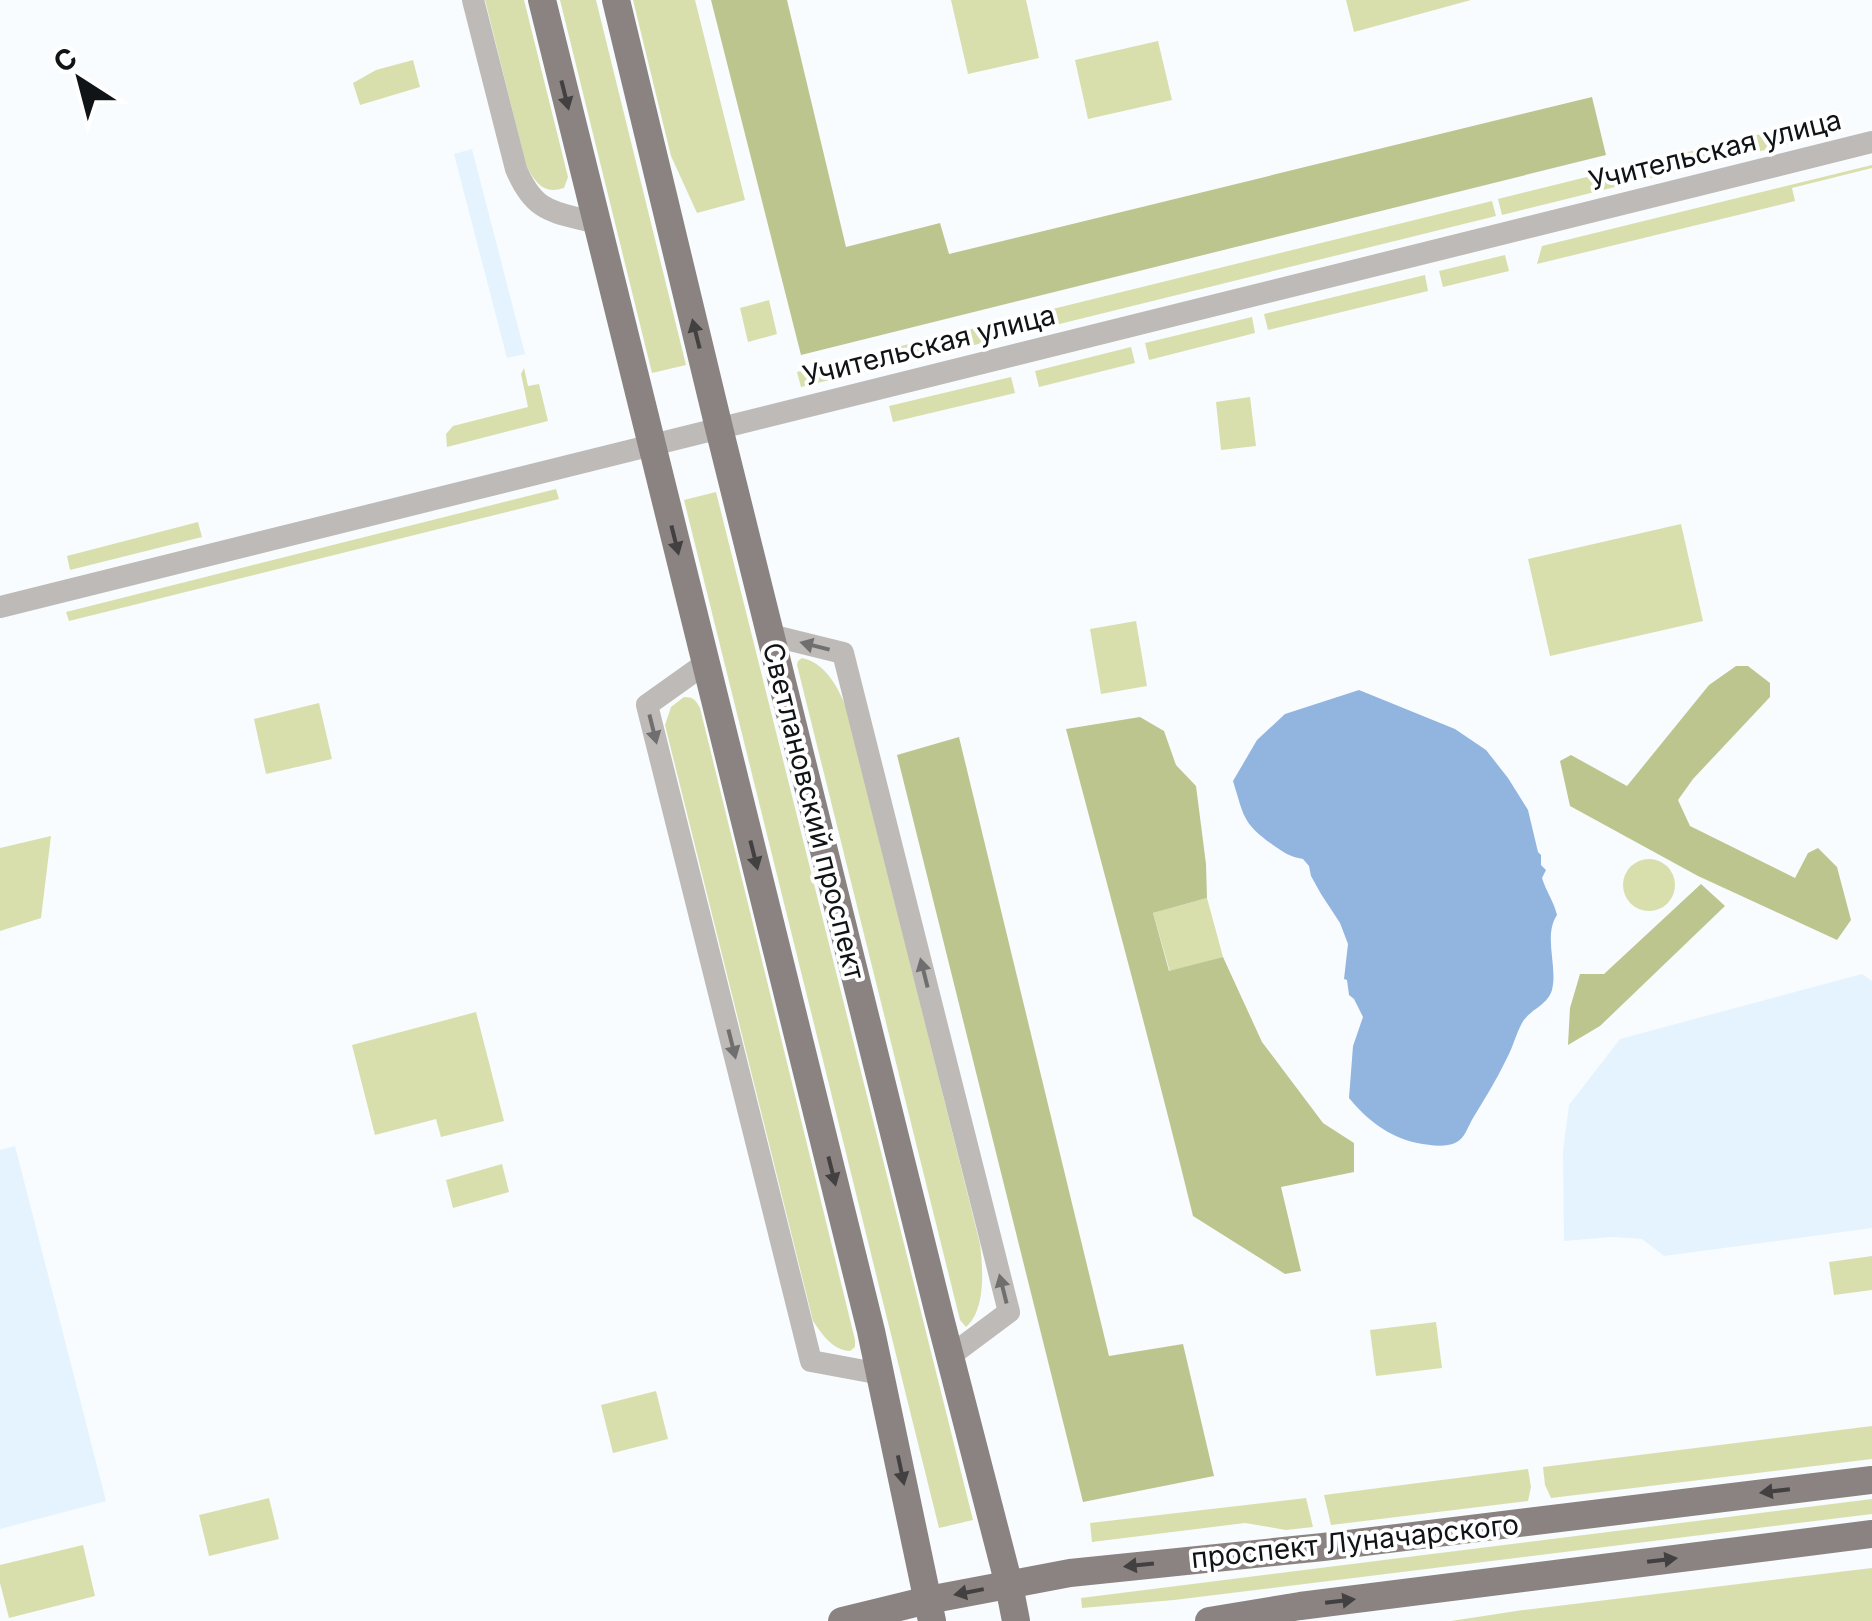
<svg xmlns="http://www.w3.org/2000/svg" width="1872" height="1621" font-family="Inter,sans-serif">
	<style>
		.built { fill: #e4f3fe }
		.green { fill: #d8dfac }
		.forest { fill: #bdc58f }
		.water { fill: #92b5df }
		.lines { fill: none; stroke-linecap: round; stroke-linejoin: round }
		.minor { stroke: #bebab8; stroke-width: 22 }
		.major { stroke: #8b8381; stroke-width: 28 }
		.oneway { fill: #424041 }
		.oneway2 { fill: #706f6f }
		.labels { text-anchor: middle; stroke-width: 8; stroke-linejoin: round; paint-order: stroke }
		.street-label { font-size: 28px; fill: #111416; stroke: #fff }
	</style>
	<rect width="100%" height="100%" fill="#f8fcfe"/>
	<!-- built -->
	<g class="built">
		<path d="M 472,149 L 525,354 L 507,358 L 454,154 Z"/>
		<path d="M 1862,974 L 1872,981 L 1872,1228 L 1664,1256 L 1642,1239 L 1612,1237 L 1564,1241 L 1563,1151 L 1569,1105 L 1620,1039 Z"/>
		<path d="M 15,1146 L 106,1501 L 0,1529 L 0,1150 Z"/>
	</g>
	<!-- green -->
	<g class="green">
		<path d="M 485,0 L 524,0 L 568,177 L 564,188 C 543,195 535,182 526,165 Z"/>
		<path d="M 560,0 L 596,0 L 686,365 L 652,373 Z"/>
		<path d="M 633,0 L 695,0 L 745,200 L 697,213 L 671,156 Z"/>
		<path d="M 951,0 L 1026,0 L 1039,58 L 968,74 Z"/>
		<path d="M 1346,0 L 1471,0 L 1354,32 Z"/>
		<path d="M 1158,41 L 1172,100 L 1088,119 L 1075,60 Z"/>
		<path d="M 413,60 L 420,87 L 360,105 L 353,83 L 376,70 Z"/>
		<path d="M 1809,122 L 1813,138 L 1502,215 L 1498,199 Z"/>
		<path d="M 1872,165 L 1872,168 L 1792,188 L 1795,201 L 1537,264 L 1542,246 Z"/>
		<path d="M 1492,201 L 1496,216 L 954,350 L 951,334 Z"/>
		<path d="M 1505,255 L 1509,271 L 1443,287 L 1439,271 Z"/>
		<path d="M 1425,275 L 1428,291 L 1268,330 L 1264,314 Z"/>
		<path d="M 769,300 L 777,334 L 748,342 L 740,308 Z"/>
		<path d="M 1252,317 L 1255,333 L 1149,360 L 1145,343 Z"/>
		<path d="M 929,339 L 933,355 L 801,387 L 797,372 Z"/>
		<path d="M 1131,347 L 1135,363 L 1039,387 L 1035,371 Z"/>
		<path d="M 524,368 L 528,386 L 539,384 L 548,421 L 447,447 L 446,434 L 453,426 L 528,407 L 521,374 Z"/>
		<path d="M 1011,377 L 1015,393 L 893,422 L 889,406 Z"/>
		<path d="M 1250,397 L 1256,446 L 1221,450 L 1216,402 Z"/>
		<path d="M 556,489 L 559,499 L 69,621 L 66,612 Z"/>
		<path d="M 716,492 L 973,1520 L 939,1528 L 684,500 Z"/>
		<path d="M 198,522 L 202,537 L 70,570 L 67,556 Z"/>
		<path d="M 1681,524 L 1703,621 L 1550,656 L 1528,559 Z"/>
		<path d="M 1136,621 L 1147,686 L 1101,694 L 1090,629 Z"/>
		<path d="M 802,658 C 826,663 838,688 847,709 L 980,1244 C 983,1269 986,1309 966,1327 L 960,1320 L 797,665 L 798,661 Z"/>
		<path d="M 684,697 C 693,697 696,700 700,708 L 855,1340 L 855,1347 L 850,1351 C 832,1350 822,1334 813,1321 L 665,725 L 671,707 Z"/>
		<path d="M 319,703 L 332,759 L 266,774 L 254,719 Z"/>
		<path d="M 51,836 L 41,918 L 0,931 L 0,848 Z"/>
		<circle cx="1649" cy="885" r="26"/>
		<path d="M 1207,898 L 1223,957 L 1170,972 L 1153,913 Z"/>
		<path d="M 476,1012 L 504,1121 L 441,1137 L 436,1119 L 375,1135 L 352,1045 Z"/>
		<path d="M 502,1164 L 509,1192 L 453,1208 L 446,1180 Z"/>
		<path d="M 1872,1256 L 1872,1290 L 1834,1295 L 1829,1262 Z"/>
		<path d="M 1436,1322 L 1442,1368 L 1376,1376 L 1370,1330 Z"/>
		<path d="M 656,1391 L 668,1439 L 613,1453 L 601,1405 Z"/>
		<path d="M 1872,1426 L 1872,1459 L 1551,1498 L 1545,1485 L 1543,1467 Z"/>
		<path d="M 1528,1469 L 1531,1487 L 1528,1501 L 1331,1525 L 1324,1495 Z"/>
		<path d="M 269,1498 L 279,1539 L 209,1556 L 199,1515 Z"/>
		<path d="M 1306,1498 L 1313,1527 L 1286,1530 L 1245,1523 L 1092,1542 L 1090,1523 Z"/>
		<path d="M 1872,1499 L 1872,1514 L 1174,1600 L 1082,1608 L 1081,1598 Z"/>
		<path d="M 83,1545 L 95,1596 L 9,1618 L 0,1583 L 0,1565 Z"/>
		<path d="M 1872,1568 L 1872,1621 L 1451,1621 L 1523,1610 Z"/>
	</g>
	<!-- forest -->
	<g class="forest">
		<path d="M 711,0 L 787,0 L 846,247 L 940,223 L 949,254 L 1592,97 L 1606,155 L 801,355 Z"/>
		<path d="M 1736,666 L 1748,666 L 1770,683 L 1770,697 L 1693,779 L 1678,800 L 1690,826 L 1795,878 L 1808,853 L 1818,848 L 1837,867 L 1851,920 L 1837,940 L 1698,876 L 1570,806 L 1560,761 L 1571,755 L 1627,786 L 1709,685 Z"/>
		<path d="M 1140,717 L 1164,731 L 1176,765 L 1196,786 L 1206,864 L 1207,898 L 1153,913 L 1169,971 L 1223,957 L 1262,1042 L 1323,1123 L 1354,1143 L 1354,1172 L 1281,1187 L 1301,1271 L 1285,1274 L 1193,1216 C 1153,1053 1109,892 1066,729 Z"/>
		<path d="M 959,737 L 1109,1356 L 1183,1344 L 1214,1476 L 1083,1502 L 897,755 Z"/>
		<path d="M 1701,884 L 1725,906 L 1600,1026 L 1568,1045 L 1570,1008 L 1580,974 L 1604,974 Z"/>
	</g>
	<!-- water -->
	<path class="water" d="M 1359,690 L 1455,729 L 1486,750 L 1508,778 L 1528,810 L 1538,852 L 1541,855 L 1541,865 L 1546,870 L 1542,878 C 1546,891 1554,902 1557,915 C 1543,936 1558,966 1552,990 C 1547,1006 1530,1009 1522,1023 C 1516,1034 1513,1047 1507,1058 C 1497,1079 1485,1098 1473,1118 C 1468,1126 1465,1139 1455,1143 C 1444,1148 1429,1145 1417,1143 C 1389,1137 1367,1120 1349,1098 L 1353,1046 L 1363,1017 L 1354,999 L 1349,995 L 1347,980 L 1344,979 L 1348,944 L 1340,923 L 1321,894 L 1311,876 L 1309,866 L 1303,859 C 1290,857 1283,852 1273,845 C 1242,823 1244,816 1233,781 L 1257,740 L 1285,714 Z"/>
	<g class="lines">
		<!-- minor -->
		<g class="minor">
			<path d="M 473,0 L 516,169 C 535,214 553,211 596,223"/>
			<path d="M 0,607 L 1872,142"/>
			<path d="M 770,635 L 843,653 L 1009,1312 L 950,1356"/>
			<path d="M 706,663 L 647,705 L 811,1361 L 881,1374"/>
		</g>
		<!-- major -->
		<g class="major">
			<path d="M 542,0 L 871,1331 L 932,1621"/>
			<path d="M 616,0 L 719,428 L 939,1314 L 1009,1585 L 1016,1621"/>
			<path d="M 842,1621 L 928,1600 L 1070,1573 L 1323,1547 L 1872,1480"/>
			<path d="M 1209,1621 L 1300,1606 L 1872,1534"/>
		</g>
	</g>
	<!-- one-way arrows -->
	<defs><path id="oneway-solid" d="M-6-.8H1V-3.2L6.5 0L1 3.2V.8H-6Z" transform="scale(2.5)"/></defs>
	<g class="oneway">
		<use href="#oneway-solid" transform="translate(565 95) rotate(76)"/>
		<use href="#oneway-solid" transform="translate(696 334) rotate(-104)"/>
		<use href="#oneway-solid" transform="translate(675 540) rotate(76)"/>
		<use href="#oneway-solid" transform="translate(754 855) rotate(76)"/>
		<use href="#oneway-solid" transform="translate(832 1171) rotate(76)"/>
		<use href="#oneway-solid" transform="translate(901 1470) rotate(78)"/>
		<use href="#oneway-solid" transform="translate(1775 1491) rotate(173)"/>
		<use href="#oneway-solid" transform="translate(1662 1560) rotate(-7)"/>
		<use href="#oneway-solid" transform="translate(1139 1565) rotate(174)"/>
		<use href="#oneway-solid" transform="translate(969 1592) rotate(169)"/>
		<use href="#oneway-solid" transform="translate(1340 1601) rotate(-7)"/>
	</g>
	<g class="oneway2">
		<use href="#oneway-solid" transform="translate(815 646) rotate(-166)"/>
		<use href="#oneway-solid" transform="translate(653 729) rotate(76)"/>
		<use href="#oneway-solid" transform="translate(924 973) rotate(-104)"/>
		<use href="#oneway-solid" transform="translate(732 1044) rotate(76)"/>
		<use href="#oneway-solid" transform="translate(1003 1289) rotate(-104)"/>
	</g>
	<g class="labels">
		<!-- street labels -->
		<g class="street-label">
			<text transform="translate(1715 150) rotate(-14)" y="10">Учительская улица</text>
			<text transform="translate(929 345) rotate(-14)" y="10">Учительская улица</text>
			<text transform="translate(814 811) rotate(76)" y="10">Светлановский проспект</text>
			<text transform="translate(1355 1541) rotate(-6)" y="10">проспект Луначарского</text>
		</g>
	</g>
	<!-- north arrow -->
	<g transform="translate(80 80) rotate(324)" stroke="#ffffff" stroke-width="8" paint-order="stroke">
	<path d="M0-8L18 38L0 25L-18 38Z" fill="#111416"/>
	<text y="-15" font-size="28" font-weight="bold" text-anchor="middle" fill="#111416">С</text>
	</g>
</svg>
